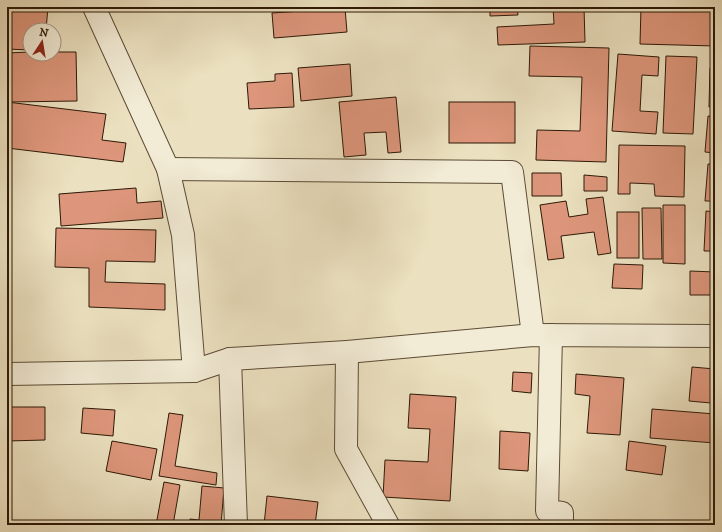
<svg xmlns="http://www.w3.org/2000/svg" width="722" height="532" font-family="'IM FELL DW Pica',serif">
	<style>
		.building { fill: #dd967b; stroke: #2d1907 }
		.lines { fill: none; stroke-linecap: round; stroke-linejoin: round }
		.minor-casing { stroke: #5c4b35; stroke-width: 24 }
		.minor { stroke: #f2ebd5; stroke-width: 22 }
	</style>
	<rect width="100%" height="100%" fill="#ebe0bf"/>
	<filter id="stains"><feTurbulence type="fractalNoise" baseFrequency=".005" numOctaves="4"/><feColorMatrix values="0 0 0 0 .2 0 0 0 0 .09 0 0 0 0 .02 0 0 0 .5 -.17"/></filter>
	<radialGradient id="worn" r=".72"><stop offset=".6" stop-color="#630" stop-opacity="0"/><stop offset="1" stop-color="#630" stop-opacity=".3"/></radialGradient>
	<!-- building -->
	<g class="building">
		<path d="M 7,7 L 48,7 L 46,30 L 30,30 L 30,50 L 7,49 Z"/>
		<path d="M 490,7 L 517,7 L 518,15 L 490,16 Z"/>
		<path d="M 553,7 L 584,7 L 585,42 L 498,45 L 497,27 L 554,24 Z"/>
		<path d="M 641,7 L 715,7 L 715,46 L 640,44 Z"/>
		<path d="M 345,8 L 347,32 L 274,38 L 272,13 Z"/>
		<path d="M 530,46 L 609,48 L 606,162 L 536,160 L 537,130 L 580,131 L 582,77 L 529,76 Z"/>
		<path d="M 30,52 L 30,54 L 54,54 L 54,52 L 76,52 L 77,101 L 7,102 L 7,53 Z"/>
		<path d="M 618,54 L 659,57 L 658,76 L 642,75 L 640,111 L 658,112 L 656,134 L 612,131 Z"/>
		<path d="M 666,56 L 697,57 L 693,134 L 663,133 Z"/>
		<path d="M 350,64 L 352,96 L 301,101 L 298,68 Z"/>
		<path d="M 710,68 L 715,69 L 715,107 L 709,107 Z"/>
		<path d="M 292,73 L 294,107 L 249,109 L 247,83 L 275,81 L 275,74 Z"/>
		<path d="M 396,97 L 401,152 L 388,153 L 386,132 L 364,133 L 366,155 L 344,157 L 339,102 Z"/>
		<path d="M 7,102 L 106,114 L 102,140 L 126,143 L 123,162 L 7,148 Z"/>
		<rect x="449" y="102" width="66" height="41"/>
		<path d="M 708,116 L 715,117 L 715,153 L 705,152 Z"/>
		<path d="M 619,145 L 685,146 L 684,197 L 655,196 L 654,184 L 630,183 L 630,194 L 618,194 Z"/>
		<path d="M 708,164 L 715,164 L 715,201 L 705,201 Z"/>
		<path d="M 532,173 L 561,173 L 562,196 L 532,196 Z"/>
		<path d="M 584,175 L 607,177 L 607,191 L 584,191 Z"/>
		<path d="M 136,188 L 137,203 L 161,201 L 163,218 L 61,226 L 59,194 Z"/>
		<path d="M 603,197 L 611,253 L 598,255 L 594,232 L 561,236 L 564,258 L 548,260 L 540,205 L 566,201 L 569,217 L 588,214 L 586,199 Z"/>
		<path d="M 663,205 L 685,205 L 685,264 L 663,263 Z"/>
		<path d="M 642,208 L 661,208 L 662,259 L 643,259 Z"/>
		<path d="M 706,211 L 715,212 L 715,251 L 704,251 Z"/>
		<rect x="617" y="212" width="22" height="46"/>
		<path d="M 56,228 L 156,230 L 155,262 L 106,261 L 105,282 L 165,284 L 165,310 L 89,307 L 89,268 L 55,267 Z"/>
		<path d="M 614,264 L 643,265 L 642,289 L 612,288 Z"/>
		<path d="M 690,271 L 715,272 L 715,295 L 690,295 Z"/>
		<path d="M 692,367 L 715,369 L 715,388 L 712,388 L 711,403 L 689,401 Z"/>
		<path d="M 513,372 L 532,373 L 531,393 L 512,391 Z"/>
		<path d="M 576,374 L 624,378 L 620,435 L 587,433 L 590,396 L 575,394 Z"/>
		<path d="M 410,394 L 456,397 L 450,501 L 383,497 L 385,460 L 428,462 L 430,429 L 408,428 Z"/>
		<path d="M 7,407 L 45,407 L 45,440 L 7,441 Z"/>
		<path d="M 83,408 L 115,410 L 113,436 L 81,433 Z"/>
		<path d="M 652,409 L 715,414 L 715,443 L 650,438 Z"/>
		<path d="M 169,413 L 183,415 L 175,466 L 217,473 L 216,485 L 159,476 Z"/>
		<path d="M 500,431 L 530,433 L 528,471 L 499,469 Z"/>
		<path d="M 112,441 L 157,449 L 151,480 L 106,471 Z"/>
		<path d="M 629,441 L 666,446 L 662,475 L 626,470 Z"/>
		<path d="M 164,482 L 180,485 L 173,525 L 156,525 Z"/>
		<path d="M 202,486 L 224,488 L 221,525 L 189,525 L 190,519 L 199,520 Z"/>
		<path d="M 267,496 L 318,502 L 315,525 L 264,525 Z"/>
	</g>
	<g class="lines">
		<!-- minor casing -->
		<g class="minor-casing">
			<g id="minor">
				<path d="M 94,7 L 168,169 L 183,235 L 194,371"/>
				<path d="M 168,169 L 512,172 L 533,335"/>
				<path d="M 551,335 L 547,511 L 562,513 L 562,525"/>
				<path d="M 347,352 L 346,449 L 388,525"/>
				<path d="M 230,359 L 236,525"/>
				<path d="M 7,374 L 194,371 L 230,359 L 347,352 L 533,335 L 715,336"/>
			</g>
		</g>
		<!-- minor -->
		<use href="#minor" class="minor"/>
	</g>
	<!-- margin -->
	<rect width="722" height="532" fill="none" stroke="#ebe0bf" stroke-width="24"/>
	<rect x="8" y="8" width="706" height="516" fill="none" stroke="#2d1907" stroke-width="2"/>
	<rect x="12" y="12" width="698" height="508" fill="none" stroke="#2d1907"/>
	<!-- north arrow -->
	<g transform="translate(42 42) rotate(12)"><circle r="19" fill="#f2ebd5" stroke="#a39783"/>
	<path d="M0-3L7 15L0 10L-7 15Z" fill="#8f2418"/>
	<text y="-6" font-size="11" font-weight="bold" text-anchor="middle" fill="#2d1907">N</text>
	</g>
	<rect width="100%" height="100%" filter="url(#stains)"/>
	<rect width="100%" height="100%" fill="url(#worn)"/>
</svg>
